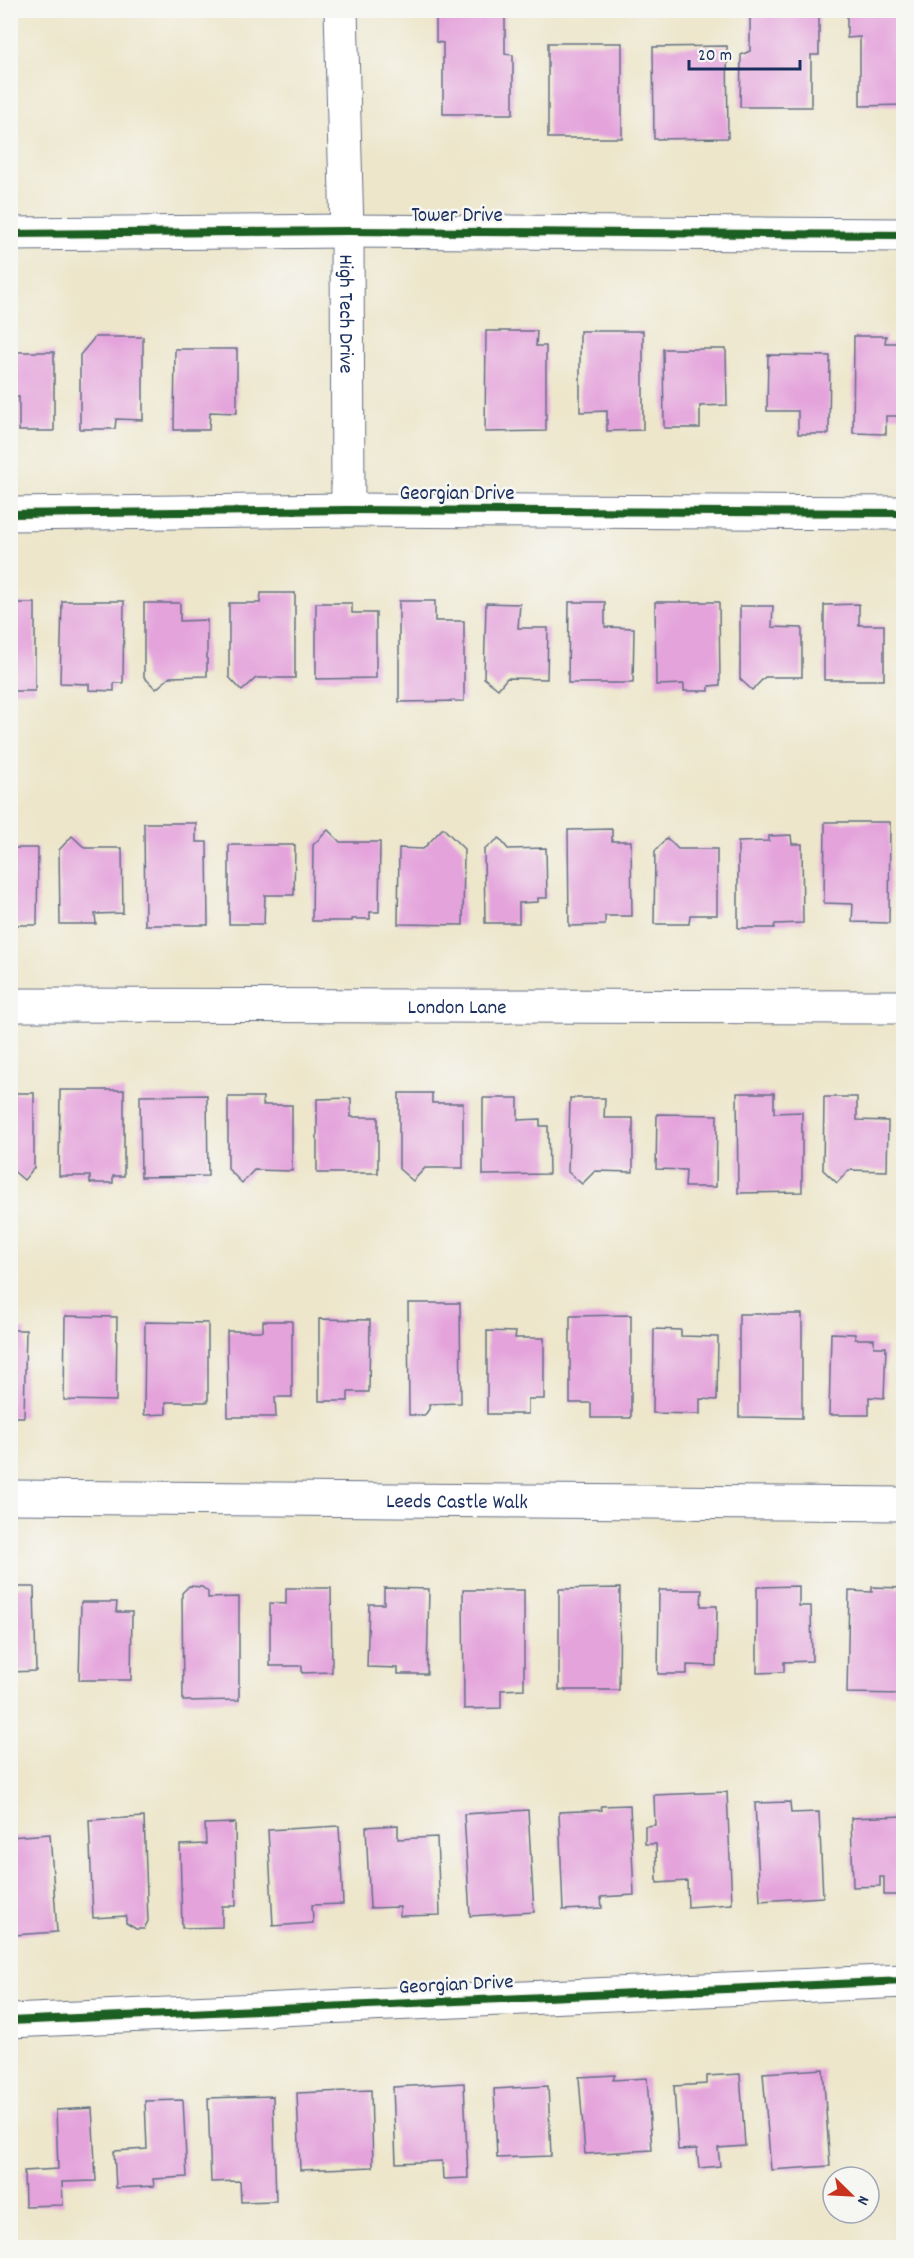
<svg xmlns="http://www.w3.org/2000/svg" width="914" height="2258" font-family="Dekko,sans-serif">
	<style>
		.building { fill: #e4a3db }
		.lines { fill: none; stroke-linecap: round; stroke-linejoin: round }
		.minor-casing { stroke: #646f84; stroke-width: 35 }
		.minor { stroke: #fff; stroke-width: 33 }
		.cycleway-casing { stroke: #f6f6f2; stroke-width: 11 }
		.cycleway { stroke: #1b5e20; stroke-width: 8 }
		.labels { text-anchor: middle; stroke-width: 5; stroke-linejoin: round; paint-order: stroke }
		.street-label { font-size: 21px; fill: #1b2f5e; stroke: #f6f6f2 }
	</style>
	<rect width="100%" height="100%" fill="#f6f6f2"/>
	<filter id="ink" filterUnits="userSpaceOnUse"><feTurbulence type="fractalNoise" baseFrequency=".0167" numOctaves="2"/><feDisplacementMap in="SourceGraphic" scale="12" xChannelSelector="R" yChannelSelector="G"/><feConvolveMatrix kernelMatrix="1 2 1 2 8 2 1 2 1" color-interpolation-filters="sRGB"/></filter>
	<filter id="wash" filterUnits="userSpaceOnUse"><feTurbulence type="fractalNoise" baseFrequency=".008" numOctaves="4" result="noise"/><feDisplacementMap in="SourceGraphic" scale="24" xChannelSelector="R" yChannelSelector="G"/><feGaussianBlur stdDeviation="1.35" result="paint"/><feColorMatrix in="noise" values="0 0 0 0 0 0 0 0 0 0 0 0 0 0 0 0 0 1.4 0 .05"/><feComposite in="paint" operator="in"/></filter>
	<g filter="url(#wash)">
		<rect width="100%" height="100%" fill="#ede6cb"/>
		<g id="blocks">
			<!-- building -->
			<g class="building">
				<path d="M 436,10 L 505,10 L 505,54 L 513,55 L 513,114 L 443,114 L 443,43 L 436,42 Z"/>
				<path d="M 750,10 L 819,10 L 819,55 L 811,55 L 811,107 L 740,107 L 741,55 L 750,51 Z"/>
				<path d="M 847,10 L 904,10 L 904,105 L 860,106 L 860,37 L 847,38 Z"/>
				<rect x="548" y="43" width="74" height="95"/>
				<path d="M 727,46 L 728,138 L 654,139 L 653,47 Z"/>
				<path d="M 486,331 L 537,331 L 536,346 L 546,346 L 546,431 L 485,432 Z"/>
				<path d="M 580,331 L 643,331 L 643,430 L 607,431 L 607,411 L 580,412 Z"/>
				<path d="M 854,336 L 886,336 L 885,343 L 904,343 L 904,416 L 886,416 L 886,434 L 853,433 Z"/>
				<path d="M 95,337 L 143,337 L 143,420 L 116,419 L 115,429 L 80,429 L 80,355 Z"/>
				<path d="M 175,349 L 237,349 L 237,413 L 210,412 L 209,430 L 174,430 Z"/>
				<path d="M 663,349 L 726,349 L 727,405 L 700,406 L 700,428 L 664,428 Z"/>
				<path d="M 10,352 L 54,352 L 54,431 L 19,431 L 19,397 L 10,397 Z"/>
				<path d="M 768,355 L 830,356 L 829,434 L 798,434 L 798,411 L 767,411 Z"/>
				<path d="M 261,593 L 295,593 L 295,678 L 256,678 L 242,691 L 229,677 L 229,603 L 260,603 Z"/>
				<path d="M 62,601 L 124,601 L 123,683 L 114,683 L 114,691 L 89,690 L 89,684 L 60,683 Z"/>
				<path d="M 399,601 L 435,601 L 435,621 L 464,621 L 464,701 L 399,702 Z"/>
				<path d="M 569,602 L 605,602 L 605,627 L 634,628 L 633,683 L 568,683 Z"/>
				<path d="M 655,602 L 719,602 L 720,685 L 709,686 L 709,691 L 684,691 L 684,684 L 656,685 Z"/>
				<rect x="10" y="603" width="25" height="88"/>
				<path d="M 144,603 L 180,603 L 180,621 L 207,620 L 207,676 L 170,677 L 156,689 L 144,677 Z"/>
				<path d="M 316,603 L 352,603 L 352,613 L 376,613 L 376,678 L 316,679 Z"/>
				<path d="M 486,603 L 520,604 L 518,628 L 548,628 L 547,679 L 507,678 L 498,689 L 484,678 Z"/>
				<path d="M 859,604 L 859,625 L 884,625 L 884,680 L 824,680 L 824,605 Z"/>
				<path d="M 740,606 L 773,606 L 772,627 L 802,628 L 802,677 L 765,677 L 752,690 L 740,679 Z"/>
				<path d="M 825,822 L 890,822 L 889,923 L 852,922 L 853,904 L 824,903 Z"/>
				<path d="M 144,823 L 196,823 L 196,842 L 207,842 L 208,925 L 145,925 Z"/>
				<path d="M 443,828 L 464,849 L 463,925 L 398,924 L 399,848 L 423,849 Z"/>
				<path d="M 612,829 L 612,841 L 631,841 L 632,916 L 605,916 L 605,925 L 569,926 L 568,830 Z"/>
				<path d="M 328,830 L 340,842 L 380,842 L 379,912 L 370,912 L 370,919 L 352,919 L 352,921 L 312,921 L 313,845 Z"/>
				<path d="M 791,835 L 792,844 L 802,844 L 803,923 L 775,924 L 774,928 L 738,928 L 738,842 L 769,841 L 769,836 Z"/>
				<path d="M 72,836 L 85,848 L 122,848 L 123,913 L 95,914 L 96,924 L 60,924 L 59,850 Z"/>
				<path d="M 499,838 L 508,849 L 546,848 L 547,898 L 538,898 L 538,902 L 519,903 L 519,923 L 485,923 L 484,850 Z"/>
				<path d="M 667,838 L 678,849 L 717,849 L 717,915 L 690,915 L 689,924 L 654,924 L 655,851 Z"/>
				<path d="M 10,844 L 15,848 L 38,848 L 37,925 L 10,925 Z"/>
				<path d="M 229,845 L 295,845 L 294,895 L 265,895 L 264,924 L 229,924 Z"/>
				<path d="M 60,1090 L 124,1090 L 124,1176 L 113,1176 L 113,1183 L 90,1183 L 90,1176 L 59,1176 Z"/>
				<path d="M 10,1093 L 34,1093 L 34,1168 L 24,1180 L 10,1168 Z"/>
				<path d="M 399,1093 L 432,1093 L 432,1103 L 463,1103 L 463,1168 L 425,1168 L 413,1181 L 399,1169 Z"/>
				<path d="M 737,1093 L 774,1093 L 774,1113 L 802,1112 L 802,1192 L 738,1193 Z"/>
				<path d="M 207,1095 L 208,1176 L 141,1177 L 140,1096 Z"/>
				<path d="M 228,1097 L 263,1097 L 263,1105 L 292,1105 L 292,1171 L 254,1170 L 242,1183 L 228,1169 Z"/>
				<path d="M 824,1097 L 857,1097 L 857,1120 L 888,1121 L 887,1171 L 849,1170 L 837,1183 L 823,1170 Z"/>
				<path d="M 351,1098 L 351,1117 L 378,1117 L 378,1173 L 317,1173 L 317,1099 Z"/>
				<path d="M 483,1098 L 518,1098 L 518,1120 L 540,1119 L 540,1126 L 548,1126 L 549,1174 L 483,1175 Z"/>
				<path d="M 570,1098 L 605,1098 L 604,1118 L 633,1118 L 633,1172 L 595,1171 L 582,1184 L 568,1172 Z"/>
				<path d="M 657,1114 L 717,1115 L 716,1187 L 685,1187 L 686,1170 L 656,1169 Z"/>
				<path d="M 408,1303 L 460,1303 L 461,1403 L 429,1404 L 429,1409 L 425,1415 L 409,1415 Z"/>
				<path d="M 739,1314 L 802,1314 L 802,1418 L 739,1417 Z"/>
				<path d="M 631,1315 L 631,1418 L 591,1418 L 591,1403 L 570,1403 L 570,1316 Z"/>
				<path d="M 65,1316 L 117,1317 L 116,1401 L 64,1400 Z"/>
				<path d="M 319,1319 L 370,1320 L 369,1392 L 348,1392 L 348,1401 L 319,1401 Z"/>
				<path d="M 263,1321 L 292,1321 L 292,1397 L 275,1397 L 276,1417 L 228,1417 L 227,1331 L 263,1331 Z"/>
				<path d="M 145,1322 L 208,1323 L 208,1402 L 166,1402 L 166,1414 L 144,1415 Z"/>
				<path d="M 654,1329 L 681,1330 L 681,1336 L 718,1337 L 717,1400 L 700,1399 L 700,1414 L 653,1413 Z"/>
				<path d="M 10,1330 L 26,1330 L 24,1417 L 10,1417 Z"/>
				<path d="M 487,1331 L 516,1332 L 515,1338 L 544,1338 L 544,1399 L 528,1399 L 528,1414 L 487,1414 Z"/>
				<path d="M 831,1333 L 855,1334 L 855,1339 L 874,1339 L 874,1347 L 886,1347 L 884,1398 L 869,1397 L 869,1415 L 829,1415 Z"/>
				<path d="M 189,1586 L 202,1587 L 208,1592 L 208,1598 L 239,1597 L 239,1700 L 183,1701 L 182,1593 Z"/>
				<path d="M 799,1586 L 799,1606 L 811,1606 L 812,1661 L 784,1662 L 784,1672 L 757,1673 L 757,1587 Z"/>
				<path d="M 10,1587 L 34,1587 L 36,1671 L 10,1672 Z"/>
				<path d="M 872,1587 L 904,1588 L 904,1694 L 847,1693 L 849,1591 L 872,1592 Z"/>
				<path d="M 286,1588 L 331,1588 L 332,1672 L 302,1673 L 302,1666 L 270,1666 L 270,1603 L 286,1604 Z"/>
				<path d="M 384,1588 L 429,1589 L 427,1674 L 398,1674 L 398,1668 L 367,1667 L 369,1604 L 384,1604 Z"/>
				<path d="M 620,1588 L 619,1690 L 559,1690 L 559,1589 Z"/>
				<path d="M 463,1590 L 524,1590 L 524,1689 L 501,1690 L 501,1708 L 464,1709 Z"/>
				<path d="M 659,1590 L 702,1590 L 701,1606 L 717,1606 L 716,1666 L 687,1665 L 687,1674 L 658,1674 Z"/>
				<path d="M 81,1602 L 117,1602 L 116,1612 L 132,1612 L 131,1680 L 79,1680 Z"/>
				<path d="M 727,1792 L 732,1904 L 688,1907 L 687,1881 L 657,1883 L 656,1844 L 645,1844 L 645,1826 L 655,1825 L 654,1795 Z"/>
				<path d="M 790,1802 L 791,1813 L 819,1812 L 823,1897 L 760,1901 L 755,1803 Z"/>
				<path d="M 630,1805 L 634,1895 L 601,1897 L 602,1908 L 563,1910 L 559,1812 L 602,1810 L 601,1806 Z"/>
				<path d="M 528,1810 L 534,1912 L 470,1916 L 464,1814 Z"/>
				<path d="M 904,1816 L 904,1895 L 884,1895 L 884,1877 L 880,1877 L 880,1886 L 853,1887 L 851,1818 Z"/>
				<path d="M 144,1817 L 148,1921 L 144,1929 L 136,1929 L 126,1923 L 126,1916 L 93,1918 L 89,1820 Z"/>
				<path d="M 235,1823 L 236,1906 L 222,1906 L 222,1927 L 182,1928 L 180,1845 L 206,1844 L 205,1824 Z"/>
				<path d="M 398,1825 L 398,1839 L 437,1837 L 440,1915 L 400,1916 L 400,1907 L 370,1908 L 366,1827 Z"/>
				<path d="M 339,1826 L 343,1904 L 312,1905 L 313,1923 L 273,1926 L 268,1830 Z"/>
				<path d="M 50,1834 L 57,1932 L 14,1935 L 14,1930 L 10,1930 L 10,1837 Z"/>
				<path d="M 823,2069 L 830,2166 L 771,2170 L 763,2073 Z"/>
				<path d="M 740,2074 L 745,2146 L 718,2148 L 720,2166 L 699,2168 L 697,2149 L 678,2150 L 674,2086 L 707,2084 L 707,2076 Z"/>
				<path d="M 615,2075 L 613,2080 L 647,2078 L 652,2150 L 585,2154 L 579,2077 Z"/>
				<path d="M 464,2083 L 468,2178 L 443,2179 L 442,2161 L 396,2163 L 393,2087 Z"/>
				<path d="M 548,2086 L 551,2156 L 497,2158 L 494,2089 Z"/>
				<path d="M 371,2090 L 373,2167 L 300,2170 L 297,2093 Z"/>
				<path d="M 273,2096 L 276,2201 L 241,2202 L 240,2181 L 211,2182 L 208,2098 Z"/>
				<path d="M 183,2100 L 187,2177 L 153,2179 L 154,2186 L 116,2188 L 114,2151 L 147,2149 L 145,2101 Z"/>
				<path d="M 92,2108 L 96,2181 L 62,2182 L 63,2205 L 25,2206 L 24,2171 L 58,2169 L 56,2110 Z"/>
			</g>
		</g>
	</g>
	<g filter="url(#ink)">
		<use href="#blocks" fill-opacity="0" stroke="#646f84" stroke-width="1.5"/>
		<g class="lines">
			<!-- minor casing -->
			<g class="minor-casing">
				<g id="minor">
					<path id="s1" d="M 341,10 L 347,231 L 348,510"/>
					<path d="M 10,234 L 347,231 L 904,235"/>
					<path d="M 10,514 L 348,510 L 904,513"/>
					<path id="s2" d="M 10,1005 L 904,1007"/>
					<path id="s3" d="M 10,1497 L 904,1504"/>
					<path d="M 10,2021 L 904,1981"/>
				</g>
			</g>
			<!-- minor -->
			<use href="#minor" class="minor"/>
			<!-- cycleway casing -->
			<g class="cycleway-casing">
				<g id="cycleway">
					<path d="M 10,234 L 347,231 L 904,235"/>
					<path d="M 10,514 L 348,510 L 904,513"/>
					<path d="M 10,2021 L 904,1981"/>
				</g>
			</g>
			<!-- cycleway -->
			<use href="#cycleway" class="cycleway"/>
		</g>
	</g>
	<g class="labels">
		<!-- street labels -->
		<g class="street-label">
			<text x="457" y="221">Tower Drive</text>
			<text dy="7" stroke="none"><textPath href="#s1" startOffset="304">High Tech Drive</textPath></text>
			<text x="457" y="499">Georgian Drive</text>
			<text dy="7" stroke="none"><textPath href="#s2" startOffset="447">London Lane</textPath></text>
			<text dy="7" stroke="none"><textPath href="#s3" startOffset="447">Leeds Castle Walk</textPath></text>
			<text transform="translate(456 1983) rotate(-3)" y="7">Georgian Drive</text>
		</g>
	</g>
	<!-- margin -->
	<rect width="914" height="2258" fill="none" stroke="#f6f6f2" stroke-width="36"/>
	<!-- north arrow -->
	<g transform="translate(851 2195) rotate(114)"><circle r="28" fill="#f6f6f2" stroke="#9ea6b7" stroke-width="1.5"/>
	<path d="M0-4.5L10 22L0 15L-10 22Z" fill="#c8321e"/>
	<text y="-9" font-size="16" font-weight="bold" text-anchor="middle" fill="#1b2f5e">N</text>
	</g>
	<!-- scale -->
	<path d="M689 60v9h111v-9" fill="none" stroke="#1b2f5e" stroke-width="3"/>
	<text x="698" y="60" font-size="18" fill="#1b2f5e" stroke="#f6f6f2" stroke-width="4.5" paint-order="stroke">20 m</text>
</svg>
